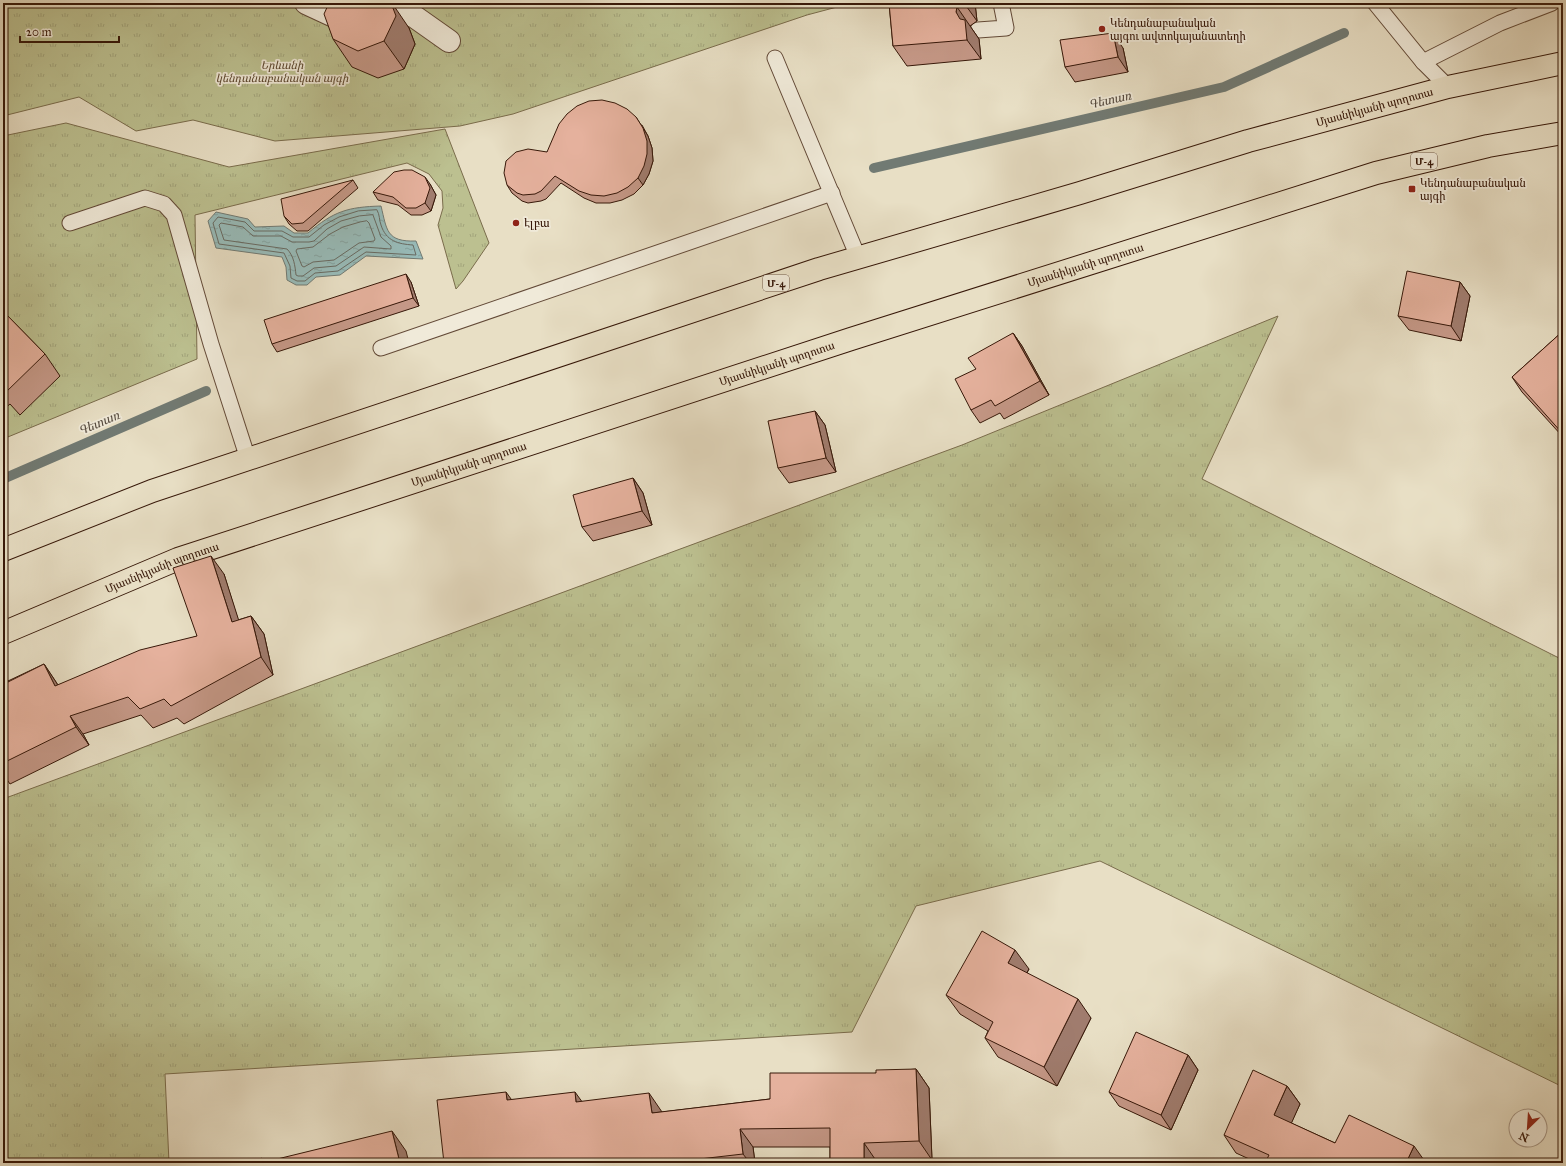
<svg xmlns="http://www.w3.org/2000/svg" width="1566" height="1166" font-family="'IM FELL Great Primer','Noto Serif Armenian',serif">
	<style>
		.grass { fill: url(#grass-tufts); stroke: #7a6c4c }
		.water { fill: url(#water-ripples); stroke: #717a73 }
		.lines { fill: none; stroke-linecap: round; stroke-linejoin: round }
		.shore { stroke: #686a62; stroke-width: 1 }
		.stream { stroke: #717a73; stroke-width: 10 }
		.lane-casing { stroke: #634a38; stroke-width: 17 }
		.street-casing { stroke: #634a38; stroke-width: 24 }
		.highway-casing { stroke: #371809; stroke-width: 24 }
		.lane { stroke: #f0ead9; stroke-width: 15 }
		.street { stroke: #f0ead9; stroke-width: 22 }
		.highway { stroke: #e8dfc5; stroke-width: 22 }
		.wall { fill: #c59887; stroke: #371809 }
		.shaded-wall { fill: #a07c6e; stroke: #371809 }
		.building { fill: #e5b19d; stroke: #371809 }
		.poi-dot { fill: #8f2418; stroke: #f0ead9; stroke-width: 1.5 }
		.labels { text-anchor: middle; stroke-width: 3.5; stroke-linejoin: round; paint-order: stroke }
		.shield { fill: #f0ead9; stroke: #6e5747; stroke-width: 1 }
		.shield-label { font-size: 10px; font-weight: bold; fill: #371809 }
		.poi-label { font-size: 11px; fill: #371809; stroke: #f0ead9; text-anchor: start }
		.park-label { font-size: 11px; font-style: italic; fill: #5f4a32; stroke: #f0ead9 }
		.street-label { font-size: 11px; fill: #371809; stroke: #f0ead9 }
		.water-label { font-size: 12px; font-style: italic; fill: #54493e; stroke: #f0ead9 }
	</style>
	<defs>
		<pattern id="grass-tufts" width="24" height="20" patternUnits="userSpaceOnUse"><rect width="24" height="20" fill="#bcc090"/><path d="M3 7l-1-3M5 7V3M7 7l1-3M15 17l-1-3M17 17v-4M19 17l1-3" fill="none" stroke="#a2a47b"/></pattern>
		<pattern id="water-ripples" width="26" height="14" patternUnits="userSpaceOnUse"><rect width="26" height="14" fill="#98bcba"/><path d="M2 4q2-2 4 0t4 0M15 11q2-2 4 0t4 0" fill="none" stroke="#84a19f"/></pattern>
	</defs>
	<rect width="100%" height="100%" fill="#e8dfc5"/>
	<filter id="stains"><feTurbulence type="fractalNoise" baseFrequency=".005" numOctaves="4"/><feColorMatrix values="0 0 0 0 .2 0 0 0 0 .09 0 0 0 0 .02 0 0 0 .5 -.17"/></filter>
	<radialGradient id="worn" r=".72"><stop offset=".6" stop-color="#630" stop-opacity="0"/><stop offset="1" stop-color="#630" stop-opacity=".3"/></radialGradient>
	<!-- grass -->
	<g class="grass">
		<path d="M 3,3 L 852,3 L 807,15 L 513,114 L 460,126 L 275,141 L 193,120 L 136,131 L 79,97 L 3,116 Z"/>
		<path d="M 66,123 L 229,167 L 445,129 L 489,243 L 463,281 L 456,289 L 438,225 L 443,208 L 442,191 L 429,174 L 407,163 L 195,215 L 197,359 L 3,439 L 3,136 Z"/>
		<path d="M 1278,316 L 1202,479 L 1563,660 L 1563,1087 L 1100,861 L 916,906 L 852,1032 L 165,1074 L 169,1163 L 3,1163 L 3,799 L 962,445 Z"/>
	</g>
	<!-- water -->
	<path class="water" d="M 381,206 C 387,230 386,242 416,241 L 423,259 L 366,256 L 340,275 L 316,277 L 307,285 L 296,285 L 287,280 L 286,267 L 282,257 L 216,248 L 208,221 L 216,212 L 248,219 L 255,227 L 284,226 L 294,233 L 308,233 C 334,211 348,207 381,206 Z"/>
	<g class="lines">
		<!-- shore -->
		<g class="shore">
			<path d="M 377,210 C 380,215 379,220 381,225 C 386,241 398,244 413,245 L 416,255 L 366,252 L 338,271 L 315,273 L 305,281 L 297,281 L 291,278 L 290,266 L 284,253 L 219,244 L 213,223 L 218,217 L 245,222 L 254,231 L 282,231 L 293,237 L 309,237 L 324,225 L 339,217 L 358,211 Z"/>
			<path d="M 373,215 L 381,237 L 391,246 L 391,249 L 364,247 L 336,266 L 314,268 L 303,276 L 298,276 L 296,275 C 295,266 294,256 287,249 L 224,240 L 219,225 L 221,223 L 243,227 L 253,236 L 281,236 L 292,242 L 309,242 L 314,241 L 327,229 L 341,221 L 359,216 Z"/>
			<path d="M 367,221 L 369,223 L 375,239 L 374,241 L 359,243 L 334,260 L 313,262 L 304,267 L 302,266 L 296,251 L 297,249 L 313,247 L 330,234 L 343,227 L 360,222 Z"/>
		</g>
		<!-- stream -->
		<g class="stream">
			<path d="M 874,168 L 1224,87 L 1344,33"/>
			<path d="M 3,479 L 206,391"/>
		</g>
		<!-- lane casing -->
		<g class="lane-casing">
			<g id="lane">
				<path d="M 1375,3 L 1423,62 L 1448,87"/>
				<path d="M 978,30 L 1006,28 L 1001,3"/>
				<path d="M 775,58 L 858,257"/>
				<path d="M 1423,62 L 1500,23 L 1552,3"/>
				<path d="M 70,223 L 145,198 L 164,204 L 174,215 L 211,344 L 248,459"/>
				<path d="M 381,348 L 832,193"/>
			</g>
		</g>
		<!-- street casing -->
		<g class="street-casing">
			<g id="street">
				<path d="M 306,3 L 334,16 L 351,11"/>
				<path d="M 383,3 L 415,17 L 449,41"/>
			</g>
		</g>
		<!-- highway casing -->
		<g class="highway-casing">
			<g id="highway">
				<path id="s1" d="M 3,550 L 152,491 L 819,269 L 1080,193 L 1248,141 L 1448,87 L 1563,63"/>
				<path id="s2" d="M 3,633 L 178,559 L 851,339 L 1376,173 L 1488,146 L 1563,133"/>
			</g>
		</g>
		<!-- lane -->
		<use href="#lane" class="lane"/>
		<!-- street -->
		<use href="#street" class="street"/>
		<!-- highway -->
		<use href="#highway" class="highway"/>
	</g>
	<!-- wall -->
	<g class="wall">
		<path d="M 889,3 L 975,3 L 977,21 L 970,26 L 979,39 L 981,59 L 907,66 L 893,46 Z"/>
		<path d="M 409,28 L 415,44 L 404,69 L 378,78 L 352,67 L 333,39 Z"/>
		<path d="M 1123,48 L 1128,72 L 1075,82 L 1065,67 Z"/>
		<path d="M 642,125 L 648,136 L 652,148 L 653,161 L 649,174 L 643,185 L 634,194 L 622,200 L 610,203 L 596,203 L 584,198 L 561,183 L 546,199 L 541,201 L 528,203 L 522,201 L 512,193 L 507,185 L 547,152 Z"/>
		<path d="M 353,180 L 358,188 L 308,231 L 297,231 L 289,224 L 284,216 Z"/>
		<path d="M 430,184 L 436,195 L 431,211 L 422,215 L 411,215 L 398,205 L 378,200 L 373,192 Z"/>
		<path d="M 411,282 L 419,306 L 277,352 L 272,344 Z"/>
		<path d="M 1460,282 L 1470,296 L 1461,341 L 1409,330 L 1398,316 Z"/>
		<path d="M 3,311 L 45,354 L 60,376 L 20,415 L 10,404 L 3,410 Z"/>
		<path d="M 1563,331 L 1563,437 L 1522,392 L 1512,377 Z"/>
		<path d="M 1013,333 L 1022,346 L 1049,395 L 1004,419 L 1000,413 L 980,423 L 971,410 L 976,369 Z"/>
		<path d="M 815,411 L 825,425 L 836,472 L 789,483 L 778,468 Z"/>
		<path d="M 633,478 L 643,493 L 652,525 L 593,541 L 582,527 Z"/>
		<path d="M 224,574 L 238,620 L 251,616 L 264,634 L 273,675 L 184,724 L 177,718 L 153,728 L 141,715 L 83,734 L 89,745 L 10,784 L 3,774 L 3,669 L 8,681 L 44,664 L 58,685 L 197,636 Z"/>
		<path d="M 1029,969 L 1027,973 L 1091,1018 L 1057,1086 L 998,1057 L 985,1038 L 988,1031 L 960,1014 L 946,995 Z"/>
		<path d="M 1188,1055 L 1198,1070 L 1171,1130 L 1119,1106 L 1109,1092 Z"/>
		<path d="M 916,1069 L 929,1088 L 932,1160 L 877,1162 L 877,1163 L 833,1163 L 830,1159 L 830,1147 L 753,1147 L 755,1163 L 444,1163 L 512,1100 L 582,1102 L 662,1112 L 770,1099 L 876,1073 Z"/>
		<path d="M 1287,1086 L 1300,1104 L 1291,1123 L 1335,1143 L 1426,1163 L 1258,1163 L 1236,1153 L 1224,1135 Z"/>
	</g>
	<!-- shaded-wall -->
	<g class="shaded-wall">
		<path d="M 391,3 L 392,3 L 409,28 L 415,44 L 404,69 L 384,41 Z"/>
		<path d="M 964,3 L 975,3 L 977,21 Z"/>
		<path d="M 957,7 L 979,39 L 981,59 L 967,40 L 956,12 Z"/>
		<path d="M 1113,33 L 1123,48 L 1128,72 L 1118,57 Z"/>
		<path d="M 636,117 L 648,136 L 652,148 L 653,161 L 649,174 L 643,185 L 638,178 Z"/>
		<path d="M 425,177 L 430,184 L 436,195 L 431,211 L 425,203 Z"/>
		<path d="M 406,274 L 411,282 L 419,306 L 413,298 Z"/>
		<path d="M 1460,282 L 1470,296 L 1461,341 L 1451,326 Z"/>
		<path d="M 1013,333 L 1022,346 L 1049,395 L 1040,381 Z"/>
		<path d="M 815,411 L 825,425 L 836,472 L 826,458 Z"/>
		<path d="M 633,478 L 643,493 L 652,525 L 642,511 Z"/>
		<path d="M 211,556 L 224,574 L 245,640 L 232,622 Z"/>
		<path d="M 251,616 L 264,634 L 273,675 L 261,657 Z"/>
		<path d="M 44,664 L 56,682 L 68,704 L 55,686 Z"/>
		<path d="M 3,669 L 17,702 L 4,684 L 3,681 Z"/>
		<path d="M 70,716 L 83,734 L 89,745 L 76,727 Z"/>
		<path d="M 1015,950 L 1029,969 L 1021,982 L 1008,963 Z"/>
		<path d="M 1078,999 L 1091,1018 L 1057,1086 L 1044,1067 Z"/>
		<path d="M 1188,1055 L 1198,1070 L 1171,1130 L 1161,1115 Z"/>
		<path d="M 916,1069 L 929,1088 L 932,1160 L 919,1141 Z"/>
		<path d="M 1287,1086 L 1300,1104 L 1287,1133 L 1274,1115 Z"/>
		<path d="M 506,1092 L 519,1110 L 507,1100 Z"/>
		<path d="M 575,1092 L 588,1110 L 576,1102 Z"/>
		<path d="M 649,1093 L 662,1112 L 652,1113 Z"/>
		<path d="M 740,1129 L 753,1147 L 755,1163 L 750,1163 L 743,1154 Z"/>
		<path d="M 392,1131 L 406,1151 L 409,1163 L 400,1163 Z"/>
		<path d="M 864,1143 L 877,1162 L 877,1163 L 867,1163 L 864,1159 Z"/>
		<path d="M 1414,1146 L 1426,1163 L 1406,1163 Z"/>
	</g>
	<!-- building -->
	<g class="building">
		<path d="M 329,3 L 391,3 L 396,16 L 384,41 L 358,51 L 333,39 L 324,14 Z"/>
		<path d="M 889,3 L 962,3 L 957,7 L 956,12 L 960,19 L 965,20 L 967,40 L 893,46 Z"/>
		<path d="M 1113,33 L 1118,57 L 1065,67 L 1060,40 Z"/>
		<path d="M 602,100 L 615,103 L 627,109 L 636,117 L 643,128 L 647,141 L 647,154 L 644,166 L 638,178 L 628,187 L 617,193 L 604,196 L 591,195 L 579,191 L 555,176 L 541,191 L 535,194 L 523,195 L 517,193 L 507,185 L 504,173 L 506,161 L 516,152 L 528,149 L 547,152 L 559,124 L 567,114 L 577,106 L 589,101 Z"/>
		<path d="M 404,170 L 412,170 L 425,177 L 430,188 L 425,203 L 416,208 L 406,208 L 393,197 L 373,192 L 394,172 Z"/>
		<path d="M 353,180 L 303,223 L 292,224 L 284,216 L 281,199 Z"/>
		<path d="M 1407,271 L 1460,282 L 1451,326 L 1398,316 Z"/>
		<path d="M 406,274 L 413,298 L 272,344 L 264,320 Z"/>
		<path d="M 3,311 L 45,354 L 5,393 L 3,391 Z"/>
		<path d="M 1563,331 L 1563,434 L 1512,377 Z"/>
		<path d="M 1013,333 L 1040,381 L 995,406 L 991,400 L 971,410 L 955,379 L 976,369 L 968,358 Z"/>
		<path d="M 815,411 L 826,458 L 778,468 L 768,421 Z"/>
		<path d="M 633,478 L 642,511 L 582,527 L 573,495 Z"/>
		<path d="M 211,556 L 232,622 L 251,616 L 261,657 L 171,706 L 164,699 L 140,709 L 128,697 L 70,716 L 76,727 L 3,763 L 3,681 L 4,684 L 44,664 L 55,686 L 140,650 L 197,636 L 173,568 Z"/>
		<path d="M 982,931 L 1015,950 L 1008,963 L 1078,999 L 1044,1067 L 985,1038 L 993,1022 L 946,995 Z"/>
		<path d="M 1136,1032 L 1188,1055 L 1161,1115 L 1109,1092 Z"/>
		<path d="M 916,1069 L 919,1141 L 864,1143 L 864,1159 L 830,1159 L 830,1128 L 740,1129 L 743,1154 L 665,1163 L 444,1163 L 437,1100 L 506,1092 L 507,1100 L 575,1092 L 576,1102 L 649,1093 L 652,1113 L 770,1099 L 770,1073 L 876,1073 L 876,1070 Z"/>
		<path d="M 1253,1070 L 1287,1086 L 1274,1115 L 1335,1143 L 1349,1115 L 1414,1146 L 1406,1163 L 1265,1163 L 1269,1155 L 1224,1135 Z"/>
		<path d="M 392,1131 L 400,1163 L 254,1163 L 262,1158 L 265,1162 Z"/>
	</g>
	<!-- markers -->
	<g class="poi-dot">
		<circle cx="1102" cy="29" r="4"/>
		<rect x="1408" y="185" width="8" height="8" rx="2"/>
		<circle cx="516" cy="223" r="4"/>
	</g>
	<g class="labels">
		<!-- shield labels -->
		<g class="shield">
			<rect x="1411" y="153" width="26" height="16" rx="3"/>
			<rect x="763" y="275" width="26" height="16" rx="3"/>
		</g>
		<g class="shield-label">
			<text x="1424" y="165">Մ-4</text>
			<text x="776" y="287">Մ-4</text>
		</g>
		<!-- poi labels -->
		<g class="poi-label">
			<text x="1110" y="27">Կենդանաբանական<tspan x="1110" dy="13">այգու ավտոկայանատեղի</tspan></text>
			<text x="1420" y="187">Կենդանաբանական<tspan x="1420" dy="13">այգի</tspan></text>
			<text x="524" y="227">Էլբա</text>
		</g>
		<!-- park labels -->
		<g class="park-label">
			<text x="282" y="69">Երևանի<tspan x="282" dy="13">կենդանաբանական այգի</tspan></text>
		</g>
		<!-- street labels -->
		<g class="street-label">
			<text dy="4" stroke="none"><textPath href="#s1" startOffset="1442">Մյասնիկյանի պողոտա</textPath></text>
			<text dy="4" stroke="none"><textPath href="#s2" startOffset="1144">Մյասնիկյանի պողոտա</textPath></text>
			<text dy="4" stroke="none"><textPath href="#s2" startOffset="820">Մյասնիկյանի պողոտա</textPath></text>
			<text dy="4" stroke="none"><textPath href="#s2" startOffset="496">Մյասնիկյանի պողոտա</textPath></text>
			<text dy="4" stroke="none"><textPath href="#s2" startOffset="172">Մյասնիկյանի պողոտա</textPath></text>
		</g>
		<!-- water labels -->
		<g class="water-label">
			<text transform="translate(1110 100) rotate(-13)" y="4">Գետառ</text>
			<text transform="translate(99 423) rotate(-23)" y="4">Գետառ</text>
		</g>
	</g>
	<!-- margin -->
	<rect width="1566" height="1166" fill="none" stroke="#e8dfc5" stroke-width="16"/>
	<rect x="4" y="4" width="1558" height="1158" fill="none" stroke="#371809" stroke-width="2"/>
	<rect x="8" y="8" width="1550" height="1150" fill="none" stroke="#371809"/>
	<!-- north arrow -->
	<g transform="translate(1528 1128) rotate(205)"><circle r="19" fill="#f0ead9" stroke="#a69686"/>
	<path d="M0-3L7 15L0 10L-7 15Z" fill="#8f2418"/>
	<text y="-6" font-size="11" font-weight="bold" text-anchor="middle" fill="#371809">N</text>
	</g>
	<!-- scale -->
	<path d="M20 36v6h99v-6" fill="none" stroke="#371809" stroke-width="2"/>
	<text x="26" y="36" font-size="12" fill="#371809" stroke="#f0ead9" stroke-width="3" paint-order="stroke">20 m</text>
	<rect width="100%" height="100%" filter="url(#stains)"/>
	<rect width="100%" height="100%" fill="url(#worn)"/>
</svg>
